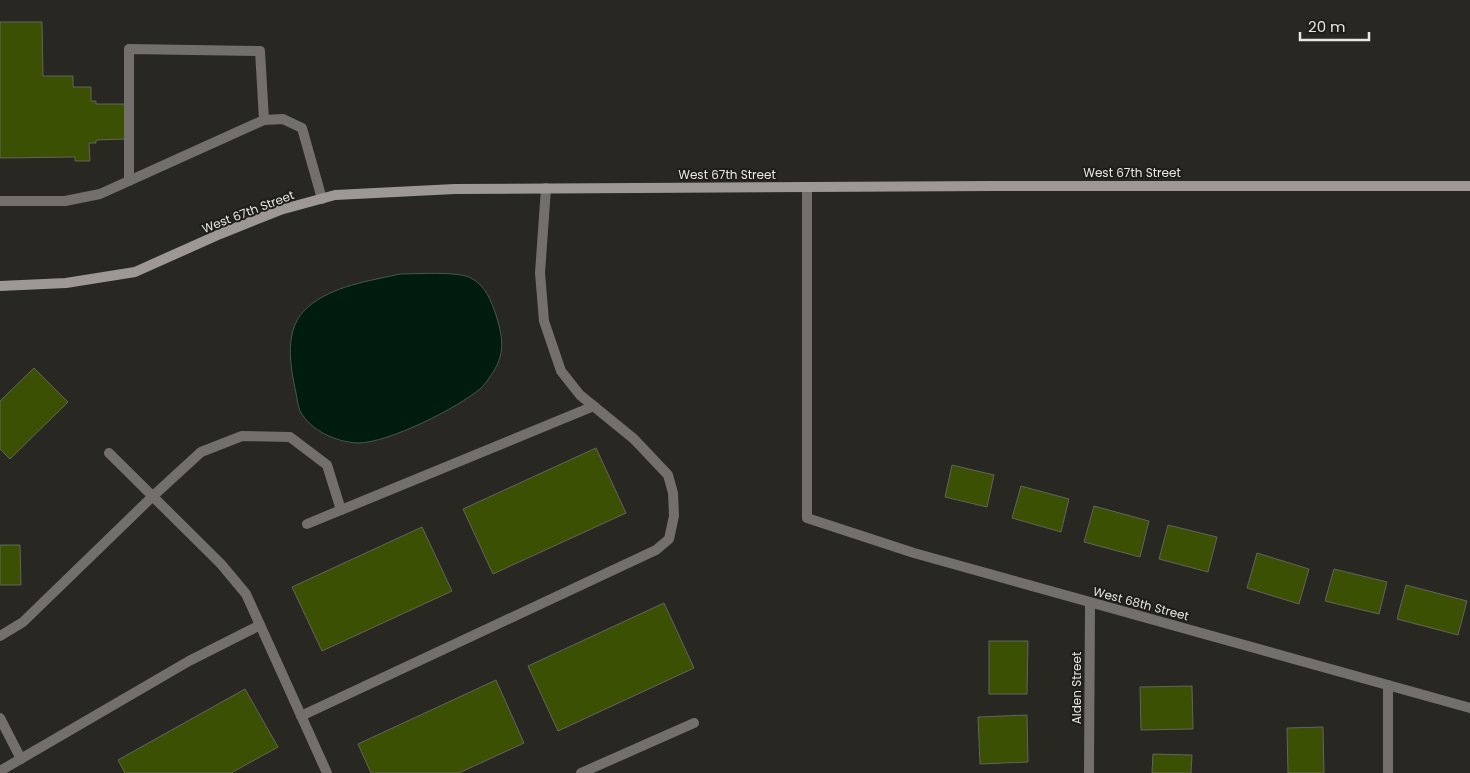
<svg xmlns="http://www.w3.org/2000/svg" width="1470" height="773" font-family="Poppins,sans-serif">
	<style>
		.water { fill: #001c0c; stroke: #46594c }
		.building { fill: #3c5004; stroke: #61645d }
		.lines { fill: none; stroke-linecap: round; stroke-linejoin: round }
		.lane { stroke: #726f6d; stroke-width: 10 }
		.street { stroke: #726f6d; stroke-width: 10 }
		.secondary { stroke: #9d9895; stroke-width: 10 }
		.labels { text-anchor: middle; stroke-width: 4; stroke-linejoin: round; paint-order: stroke }
		.street-label { font-size: 12px; fill: #e8e7e3; stroke: #1f1d17 }
	</style>
	<rect width="100%" height="100%" fill="#292721"/>
	<!-- water -->
	<path class="water" d="M 400,274 C 416,274 458,271 471,278 C 486,286 491,301 496,315 C 501,331 505,347 498,363 C 495,370 487,382 481,388 C 458,408 388,443 358,443 C 336,442 311,431 300,411 C 298,406 297,398 296,393 C 290,365 283,328 308,307 C 332,286 369,281 400,274 Z"/>
	<!-- building -->
	<g class="building">
		<path d="M 0,22 L 42,22 L 43,76 L 73,76 L 73,87 L 91,87 L 91,101 L 96,101 L 96,104 L 125,104 L 125,139 L 96,140 L 96,143 L 89,143 L 90,161 L 75,161 L 75,157 L 0,158 Z"/>
		<path d="M 34,368 L 68,402 L 10,459 L 0,449 L 0,401 Z"/>
		<path d="M 596,448 L 626,513 L 493,574 L 463,509 Z"/>
		<path d="M 952,465 L 994,475 L 987,507 L 945,497 Z"/>
		<path d="M 1021,486 L 1069,499 L 1061,532 L 1012,518 Z"/>
		<path d="M 1094,506 L 1149,521 L 1140,557 L 1084,542 Z"/>
		<path d="M 1168,525 L 1217,537 L 1208,572 L 1159,559 Z"/>
		<path d="M 422,527 L 452,591 L 322,651 L 292,587 Z"/>
		<path d="M 0,545 L 20,545 L 21,585 L 0,585 Z"/>
		<path d="M 1257,553 L 1309,569 L 1299,604 L 1247,588 Z"/>
		<path d="M 1334,569 L 1387,582 L 1379,614 L 1325,601 Z"/>
		<path d="M 1406,585 L 1467,601 L 1458,635 L 1397,619 Z"/>
		<path d="M 664,603 L 694,668 L 558,731 L 528,666 Z"/>
		<path d="M 989,641 L 1028,641 L 1027,694 L 989,694 Z"/>
		<path d="M 496,680 L 524,743 L 459,773 L 371,773 L 358,744 Z"/>
		<path d="M 1192,686 L 1193,729 L 1141,730 L 1140,687 Z"/>
		<path d="M 245,689 L 278,747 L 231,773 L 125,773 L 118,760 Z"/>
		<path d="M 1027,715 L 1028,762 L 980,764 L 978,717 Z"/>
		<path d="M 1323,727 L 1324,773 L 1288,773 L 1287,728 Z"/>
		<path d="M 1153,754 L 1192,755 L 1191,773 L 1152,773 Z"/>
	</g>
	<g class="lines">
		<!-- lane -->
		<g class="lane">
			<path d="M 129,181 L 129,49 L 260,51 L 264,120"/>
			<path d="M 0,201 L 65,201 L 100,194 L 264,120 L 283,119 L 302,128 L 322,199"/>
			<path d="M 153,496 L 201,452 L 242,436 L 290,437 L 327,465 L 341,510"/>
			<path d="M 0,718 L 21,759"/>
			<path d="M 0,771 L 189,661 L 260,625"/>
			<path d="M 581,773 L 694,723"/>
		</g>
		<!-- street -->
		<g class="street">
			<path d="M 807,187 L 807,518 L 914,553 L 1470,708"/>
			<path d="M 109,453 L 221,564 L 246,594 L 327,773"/>
			<path d="M 307,524 L 594,406"/>
			<path d="M 0,636 L 23,622 L 153,496"/>
			<path d="M 301,716 L 656,550 L 669,539 L 674,516 L 673,493 L 668,475 L 634,439 L 580,395 L 561,371 L 544,321 L 540,273 L 546,188"/>
			<path d="M 1089,773 L 1090,603"/>
			<path d="M 1388,773 L 1388,685"/>
		</g>
		<!-- secondary -->
		<path class="secondary" d="M 0,286 L 66,283 L 135,272 L 220,234 L 280,210 L 335,195 L 455,189 L 993,186 L 1470,186"/>
	</g>
	<g class="labels">
		<!-- street labels -->
		<g class="street-label">
			<text x="1132" y="177">West 67th Street</text>
			<text x="727" y="179">West 67th Street</text>
			<text transform="translate(248 212) rotate(-21)" y="4">West 67th Street</text>
			<text transform="translate(1141 604) rotate(15)" y="4">West 68th Street</text>
			<text transform="translate(1077 688) rotate(-90)" y="4">Alden Street</text>
		</g>
	</g>
	<!-- scale -->
	<path d="M1300 32v8h69v-8" fill="none" stroke="#e8e7e3" stroke-width="2.5"/>
	<text x="1308" y="32" font-size="15" fill="#e8e7e3" stroke="#1f1d17" stroke-width="4" paint-order="stroke">20 m</text>
</svg>
